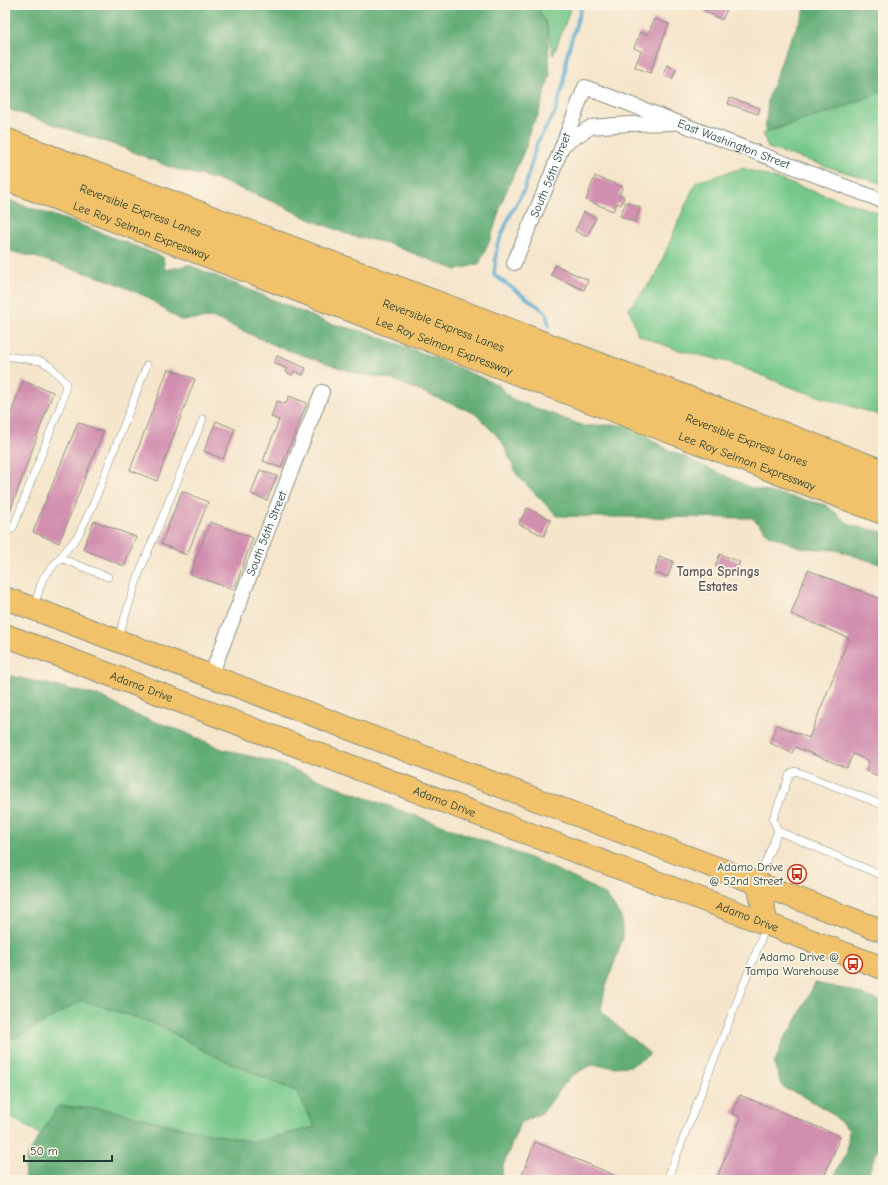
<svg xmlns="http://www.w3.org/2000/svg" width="888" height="1185" font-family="'Comic Neue',sans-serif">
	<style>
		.green { fill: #75c88a; stroke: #4a825f }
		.forest { fill: #60ac76; stroke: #407455 }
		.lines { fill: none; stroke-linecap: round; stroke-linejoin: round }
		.stream { stroke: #52a8ce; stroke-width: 3.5 }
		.building { fill: #d18eaf }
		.lane-casing { stroke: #8a9180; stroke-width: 8 }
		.street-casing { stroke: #8a9180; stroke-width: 16 }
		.primary-casing { stroke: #8a9180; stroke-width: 24 }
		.highway-casing { stroke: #8a9180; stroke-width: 24 }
		.lane { stroke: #fff; stroke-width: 7 }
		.street { stroke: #fff; stroke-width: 14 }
		.primary { stroke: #f2c26a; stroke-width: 22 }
		.highway { stroke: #f2c26a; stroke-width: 22 }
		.labels { text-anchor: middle; stroke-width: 3.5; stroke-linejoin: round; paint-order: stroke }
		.street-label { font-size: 12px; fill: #1f3d34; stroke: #fcf5e5 }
		.poi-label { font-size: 12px; fill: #1f3d34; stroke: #fcf5e5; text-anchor: end }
		.neighbourhood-label { font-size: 13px; font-weight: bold; fill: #5d595f; stroke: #fcf5e5 }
	</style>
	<rect width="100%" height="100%" fill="#fcf5e5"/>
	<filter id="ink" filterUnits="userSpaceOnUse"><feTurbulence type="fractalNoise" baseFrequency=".025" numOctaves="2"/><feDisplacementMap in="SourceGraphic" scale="8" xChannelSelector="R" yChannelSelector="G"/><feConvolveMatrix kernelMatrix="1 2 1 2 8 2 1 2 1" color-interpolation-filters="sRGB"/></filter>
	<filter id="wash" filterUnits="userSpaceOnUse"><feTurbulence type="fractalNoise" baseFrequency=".012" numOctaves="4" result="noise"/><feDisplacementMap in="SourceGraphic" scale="16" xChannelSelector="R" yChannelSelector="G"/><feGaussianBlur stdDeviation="0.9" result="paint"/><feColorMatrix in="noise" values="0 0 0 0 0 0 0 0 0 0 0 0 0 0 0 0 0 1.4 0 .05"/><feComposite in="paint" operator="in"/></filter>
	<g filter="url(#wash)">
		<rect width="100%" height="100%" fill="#f5e5cb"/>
		<!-- green -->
		<g class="green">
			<path d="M 536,5 L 572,5 L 553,56 L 547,25 Z"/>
			<path d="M 883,91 L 883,184 L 768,148 L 763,133 L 837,110 Z"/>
			<path d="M 743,168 L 883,214 L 883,416 L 795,389 L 732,363 L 675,349 L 638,335 L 629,308 L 656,275 L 678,222 L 696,182 Z"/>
			<path d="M 82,1000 L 161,1026 L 210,1054 L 297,1092 L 315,1127 L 254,1142 L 178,1127 L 111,1110 L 59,1106 L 41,1135 L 5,1114 L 5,1040 L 16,1038 Z"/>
		</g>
		<!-- forest -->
		<g class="forest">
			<path d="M 5,5 L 536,5 L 547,25 L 550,75 L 538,116 L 530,128 L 527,144 L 503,199 L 491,238 L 479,264 L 456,270 L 387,243 L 352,236 L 309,219 L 276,203 L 221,181 L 172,168 L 121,147 L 5,108 Z"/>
			<path d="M 806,5 L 883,5 L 883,91 L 837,110 L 765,132 L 768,99 L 786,49 L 804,12 Z"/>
			<path d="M 5,199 L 78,224 L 163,257 L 165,270 L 189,265 L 279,302 L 325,322 L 369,333 L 438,359 L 498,385 L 512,399 L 584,426 L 603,425 L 630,425 L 663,447 L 752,488 L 826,505 L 850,525 L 883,532 L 883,565 L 836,550 L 802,548 L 769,535 L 752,518 C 687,517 622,518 557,516 L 517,475 L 502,441 L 474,413 L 391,379 L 355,373 L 279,347 L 214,318 L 180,320 L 145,296 L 111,281 L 35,257 L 5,250 Z"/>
			<path d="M 11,676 L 100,696 L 133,714 L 182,731 L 222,749 L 280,764 L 353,793 L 474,837 L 538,861 L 590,886 L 608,897 L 621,917 L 623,938 L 605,989 L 601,1010 L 610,1020 L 650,1054 L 631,1066 L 613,1067 L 591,1065 L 570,1077 L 543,1112 L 520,1123 L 503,1166 L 501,1180 L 24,1180 L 26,1158 L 58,1106 L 111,1110 L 178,1127 L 254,1142 L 315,1127 L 297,1092 L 210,1054 L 161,1026 L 82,1000 L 16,1038 L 5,1036 L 5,684 Z"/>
			<path d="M 815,983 L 849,990 L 883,1002 L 883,1134 L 868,1174 L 862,1178 L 862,1180 L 835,1180 L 836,1171 L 847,1152 L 849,1130 L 830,1112 L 803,1096 L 783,1088 L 774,1064 L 784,1038 L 793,1027 Z"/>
		</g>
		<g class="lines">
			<!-- stream -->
			<path class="stream" d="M 549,326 L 546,312 L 494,275 L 497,246 L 511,213 L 524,190 L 537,143 L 555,113 L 564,81 L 567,55 L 582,5"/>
		</g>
		<g id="blocks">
			<!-- building -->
			<g class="building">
				<path d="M 706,5 L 729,5 L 722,20 L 704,11 Z"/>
				<path d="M 654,19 L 669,24 L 650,73 L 635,67 L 641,51 L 634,48 L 640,32 L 648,35 Z"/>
				<path d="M 667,65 L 676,69 L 672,79 L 663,75 Z"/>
				<path d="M 730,98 L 760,108 L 758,114 L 728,104 Z"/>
				<path d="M 595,176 L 623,187 L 619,195 L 624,197 L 621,205 L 617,203 L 613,211 L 586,200 Z"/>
				<path d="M 626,202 L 640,207 L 635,222 L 620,216 Z"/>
				<path d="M 584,212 L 596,218 L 587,237 L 575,231 Z"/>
				<path d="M 555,265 L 588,280 L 584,290 L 551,275 Z"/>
				<path d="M 277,356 L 306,368 L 303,375 L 294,371 L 292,375 L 286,372 L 288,369 L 274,363 Z"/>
				<path d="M 168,369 L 195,379 L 157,481 L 130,470 Z"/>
				<path d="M 23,381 L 53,392 L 8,517 L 5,516 L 5,429 Z"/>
				<path d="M 289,396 L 307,403 L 281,468 L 263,461 L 279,420 L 271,417 L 277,401 L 286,404 Z"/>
				<path d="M 216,421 L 235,429 L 223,459 L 204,451 Z"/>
				<path d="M 78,422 L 103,432 L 59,543 L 33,532 Z"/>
				<path d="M 260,470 L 277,476 L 267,500 L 251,494 Z"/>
				<path d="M 182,491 L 208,502 L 187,555 L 161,544 Z"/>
				<path d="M 527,508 L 551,520 L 544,536 L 519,524 Z"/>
				<path d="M 94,521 L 136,537 L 124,566 L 83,549 Z"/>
				<path d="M 210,522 L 253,538 L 234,590 L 190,574 Z"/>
				<path d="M 720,554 L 740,562 L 734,574 L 715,566 Z"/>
				<path d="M 659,557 L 673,561 L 668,577 L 655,573 Z"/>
				<path d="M 808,570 L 883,600 L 883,778 L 866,771 L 869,761 L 853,754 L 847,768 L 795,747 L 792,753 L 770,743 L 777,725 L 809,738 L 849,638 L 791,614 Z"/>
				<path d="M 740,1095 L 840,1136 L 823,1180 L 716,1180 L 741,1118 L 732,1113 Z"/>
				<path d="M 535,1142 L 624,1179 L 623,1180 L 520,1180 Z"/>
			</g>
		</g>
	</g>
	<g filter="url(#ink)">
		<use href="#blocks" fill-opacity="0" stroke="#8a9180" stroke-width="1"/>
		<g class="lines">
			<!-- lane casing -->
			<g class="lane-casing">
				<g id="lane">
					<path d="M 5,356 L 41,361 L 50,366 L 66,383 L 63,399 L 13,528 L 5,534"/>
					<path d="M 60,558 L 108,577"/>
					<path d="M 34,606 L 43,578 L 78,536 L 93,505 L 147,365"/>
					<path d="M 118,638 L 140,571 L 203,419"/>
					<path d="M 883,805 L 795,771 L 790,774 L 773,819 L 778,831 L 883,876"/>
					<path d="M 758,881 L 778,831"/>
					<path d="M 667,1180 L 766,927"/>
				</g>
			</g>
			<!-- street casing -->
			<g class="street-casing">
				<g id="street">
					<path d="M 564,144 L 591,127 L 628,124 L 673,123"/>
					<path id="s1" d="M 514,263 L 548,183 L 585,87 L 883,201"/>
					<path id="s2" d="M 211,675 L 322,392"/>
				</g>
			</g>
			<!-- primary casing -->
			<g class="primary-casing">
				<g id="primary">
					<path d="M 5,598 L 883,931"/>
					<path id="s3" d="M 5,635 L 883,968"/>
					<path d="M 758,883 L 767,925"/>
				</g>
			</g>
			<!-- highway casing -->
			<g class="highway-casing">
				<g id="highway">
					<path d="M 5,139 L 883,471"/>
					<path id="s4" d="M 5,159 L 883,492"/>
					<path id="s5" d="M 5,179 L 883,513"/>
				</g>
			</g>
			<!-- lane -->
			<use href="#lane" class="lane"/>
			<!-- street -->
			<use href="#street" class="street"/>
			<!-- primary -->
			<use href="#primary" class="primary"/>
			<!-- highway -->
			<use href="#highway" class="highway"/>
		</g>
	</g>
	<!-- icons -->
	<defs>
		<g id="bus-ring" transform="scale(1)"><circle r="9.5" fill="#fcf5e5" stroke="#c8321e" stroke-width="1.5"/><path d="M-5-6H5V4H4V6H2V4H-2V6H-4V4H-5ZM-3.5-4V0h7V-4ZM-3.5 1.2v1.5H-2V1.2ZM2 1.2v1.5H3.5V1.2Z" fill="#c8321e"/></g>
	</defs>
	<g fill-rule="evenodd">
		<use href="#bus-ring" x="797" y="874"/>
		<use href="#bus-ring" x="853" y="964"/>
	</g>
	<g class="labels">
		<!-- street labels -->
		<g class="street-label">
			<text dy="4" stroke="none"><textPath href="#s1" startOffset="349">East Washington Street</textPath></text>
			<text dy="4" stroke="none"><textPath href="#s1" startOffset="95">South 56th Street</textPath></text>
			<text dy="4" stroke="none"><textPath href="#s4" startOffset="145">Reversible Express Lanes</textPath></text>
			<text dy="4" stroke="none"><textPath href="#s5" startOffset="146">Lee Roy Selmon Expressway</textPath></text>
			<text dy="4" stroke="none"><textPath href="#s4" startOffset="469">Reversible Express Lanes</textPath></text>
			<text dy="4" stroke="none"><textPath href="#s5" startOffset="470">Lee Roy Selmon Expressway</textPath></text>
			<text dy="4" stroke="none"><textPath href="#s4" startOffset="793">Reversible Express Lanes</textPath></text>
			<text dy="4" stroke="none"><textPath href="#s5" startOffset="794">Lee Roy Selmon Expressway</textPath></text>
			<text dy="4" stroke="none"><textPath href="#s2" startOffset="152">South 56th Street</textPath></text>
			<text dy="4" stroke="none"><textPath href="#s3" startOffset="146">Adamo Drive</textPath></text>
			<text dy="4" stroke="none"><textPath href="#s3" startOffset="470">Adamo Drive</textPath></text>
			<text dy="4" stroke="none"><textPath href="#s3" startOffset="794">Adamo Drive</textPath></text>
		</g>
		<!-- poi labels -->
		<g class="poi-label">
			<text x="783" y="871">Adamo Drive<tspan x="783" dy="14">@ 52nd Street</tspan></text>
			<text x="839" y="961">Adamo Drive @<tspan x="839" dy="14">Tampa Warehouse</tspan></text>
		</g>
		<!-- neighbourhood labels -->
		<g class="neighbourhood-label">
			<text x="718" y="576">Tampa Springs<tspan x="718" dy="15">Estates</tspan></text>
		</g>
	</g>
	<!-- margin -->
	<rect width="888" height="1185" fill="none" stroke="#fcf5e5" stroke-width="20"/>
	<!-- scale -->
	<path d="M24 1155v6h88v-6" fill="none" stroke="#1f3d34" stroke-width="2"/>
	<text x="30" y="1155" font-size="12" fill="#1f3d34" stroke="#fcf5e5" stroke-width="3" paint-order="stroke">50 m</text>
</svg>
